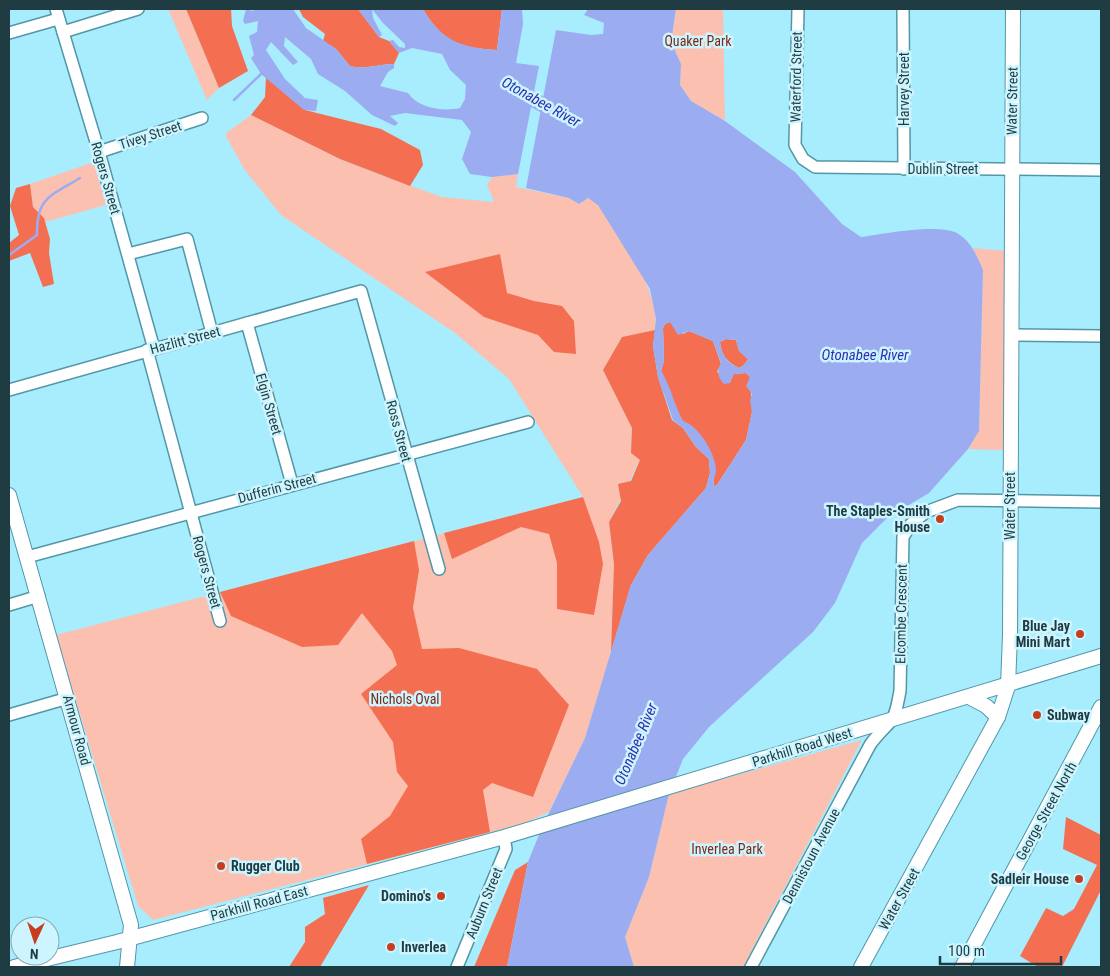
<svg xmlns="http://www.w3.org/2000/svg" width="1110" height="976" font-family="'Roboto Condensed',sans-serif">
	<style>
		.green { fill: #fcc0b1 }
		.forest { fill: #f46f52 }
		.water { fill: #9cacf1; fill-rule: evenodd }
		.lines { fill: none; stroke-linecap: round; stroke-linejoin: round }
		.stream { stroke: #9cacf1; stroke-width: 2.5 }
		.river { stroke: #9cacf1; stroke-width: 15 }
		.minor-casing { stroke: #5397a7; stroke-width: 14 }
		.major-casing { stroke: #5397a7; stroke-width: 16 }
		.minor { stroke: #fff; stroke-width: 11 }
		.major { stroke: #fff; stroke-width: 14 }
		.poi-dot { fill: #c73d1e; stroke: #cdf5ff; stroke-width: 2 }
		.labels { text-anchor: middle; stroke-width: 5; stroke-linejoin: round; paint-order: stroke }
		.park-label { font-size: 14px; fill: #7c2916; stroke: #cdf5ff }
		.street-label { font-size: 14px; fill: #1f3c42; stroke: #cdf5ff }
		.poi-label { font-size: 14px; font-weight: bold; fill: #1f3c42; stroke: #cdf5ff; text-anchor: end }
		.water-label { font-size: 15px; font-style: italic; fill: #302db1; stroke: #cdf5ff }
	</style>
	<rect width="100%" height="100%" fill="#a7edfd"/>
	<!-- green -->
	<g class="green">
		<path d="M 168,9 L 186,9 L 219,88 L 207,100 Z"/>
		<path d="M 676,9 L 723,9 L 725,121 L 691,101 L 680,85 L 681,64 L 671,42 Z"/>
		<path d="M 251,115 L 340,159 L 378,174 L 442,197 L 494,202 L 487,185 L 492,177 L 518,174 L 516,187 L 569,198 L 579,204 L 588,198 L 598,204 C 619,239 661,289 655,330 L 622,337 L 603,370 L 632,428 L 631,453 L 640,460 L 609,522 L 614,564 L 611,652 L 585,738 L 549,812 L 525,823 L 153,920 L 138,906 L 56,635 L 583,497 L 509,379 L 455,333 L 281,215 L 244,169 L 225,134 Z"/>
		<path d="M 94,162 L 106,205 L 45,222 L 33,207 L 30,184 Z"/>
		<path d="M 973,248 L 1008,251 L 1003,450 L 968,449 L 979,431 L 983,270 Z"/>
		<path d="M 862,740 L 743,967 L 634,967 L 625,937 L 649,877 L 669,794 Z"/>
	</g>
	<!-- forest -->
	<g class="forest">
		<path d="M 186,9 L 231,9 L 232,26 L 248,71 L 219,88 Z"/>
		<path d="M 299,9 L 358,9 L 379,37 L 389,41 L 399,53 L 394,64 C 379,64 365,70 350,66 L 336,49 L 323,41 L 325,34 L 303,17 Z"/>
		<path d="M 423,9 L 502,9 L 497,50 C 461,48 442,42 423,9 Z"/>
		<path d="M 266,77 L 305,110 L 381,129 L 420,150 L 423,165 L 410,186 L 340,159 L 251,115 L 265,97 Z"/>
		<path d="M 30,184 L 33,207 L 44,218 L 50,239 L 49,253 L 54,284 L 43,287 L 30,253 L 9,261 L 9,243 L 19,235 L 10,206 L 16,188 Z"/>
		<path d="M 500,254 L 507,293 L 534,301 L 562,306 L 574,321 L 576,354 L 554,352 L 538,335 L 484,317 L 425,272 Z"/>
		<path d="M 670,322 L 683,334 L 689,331 L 713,341 L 721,364 L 717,372 L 730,383 L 733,374 L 746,373 L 750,377 L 752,412 L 746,440 L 717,485 L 714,486 C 712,478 717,471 714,463 C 709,446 692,435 682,420 C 673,404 670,387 661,371 L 664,361 L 663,328 L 665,324 Z"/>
		<path d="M 655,330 L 653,346 L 658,377 L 672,420 L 683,428 L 696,447 L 709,459 L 710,473 L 706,488 L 648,555 L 631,585 L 611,652 L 614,564 L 609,522 L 621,501 L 618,484 L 631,481 L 640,460 L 631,453 L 632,428 L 603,370 L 622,337 Z"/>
		<path d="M 726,339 L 736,340 L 739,351 L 748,359 L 744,365 L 739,368 C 727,362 721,355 720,342 Z"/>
		<path d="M 583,497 L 599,542 L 603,564 L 594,615 L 557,609 L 557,563 L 549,534 L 521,527 L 452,559 L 444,533 Z"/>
		<path d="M 414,541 L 419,570 L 413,608 L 422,649 L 459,648 L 537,669 L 569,705 L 533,797 L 492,783 L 483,790 L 490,832 L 367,864 L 361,839 L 390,816 L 408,786 L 397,772 L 393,742 L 361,694 L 397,665 L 392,651 L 362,613 L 338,645 L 302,647 L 231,616 L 220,592 Z"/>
		<path d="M 1066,817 L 1101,835 L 1101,890 L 1062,967 L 1038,967 L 1020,956 L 1046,908 L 1063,916 L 1074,909 L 1097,865 L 1063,849 Z"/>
		<path d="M 528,862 L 507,967 L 474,967 L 515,870 Z"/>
		<path d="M 369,885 L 320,967 L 289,967 L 305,942 L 305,927 L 325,914 L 323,898 Z"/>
	</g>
	<!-- water -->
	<g class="water">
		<path d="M 246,9 L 253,11 L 254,9 L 293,9 L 306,28 L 336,49 L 350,66 C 365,70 379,64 394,64 L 394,68 L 388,72 L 380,86 L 408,93 C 418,108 443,112 460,108 L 465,99 L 466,85 L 450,70 L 442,54 L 412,48 L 399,53 L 389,41 L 393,40 L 399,47 L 405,48 L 405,44 L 383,23 L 372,9 L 423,9 C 441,41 462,48 497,50 L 502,9 L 522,9 L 523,24 L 516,63 L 539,66 L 518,174 L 492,177 L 470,174 L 462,159 L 471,132 L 462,120 L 405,113 L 390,116 L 398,123 L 395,126 L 372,115 L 345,91 L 318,74 L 311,59 L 285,37 L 284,46 L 298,62 L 293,65 L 271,42 L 266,50 L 285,79 L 305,98 L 318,100 L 316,111 L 304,110 L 261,74 L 251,58 L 254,55 L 249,36 L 257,32 L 258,21 L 245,24 L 243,21 Z"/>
		<path d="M 358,9 L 372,9 L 373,18 L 382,35 L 379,37 Z"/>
		<path d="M 588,9 L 676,9 L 671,42 L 681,64 L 680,85 L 691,101 L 725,121 L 795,172 L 842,224 L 861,237 C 882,234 938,223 957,233 C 971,241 977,256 983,270 L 979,431 L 968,449 L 929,493 L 887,518 L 862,543 L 835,603 L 813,632 L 709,727 L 683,759 L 669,794 L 649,877 L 625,937 L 634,967 L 507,967 L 528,862 L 543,825 L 585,738 L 631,585 L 648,555 L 706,488 L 710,473 L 709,459 L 696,447 L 683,428 L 673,420 L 658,377 L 653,346 L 656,319 L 650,289 L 598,205 L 588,198 L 579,204 L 569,198 L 526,188 L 556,30 L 591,35 L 603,34 L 604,23 L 584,15 ZM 670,322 L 678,335 L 689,331 L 713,341 L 721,363 C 717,373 717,376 724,384 L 730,383 L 734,374 L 746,373 L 750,377 L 746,386 L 752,394 L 750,400 L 752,412 L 746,440 L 717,485 L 714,486 C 712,480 716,476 716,470 C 716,454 698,425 683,421 C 674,404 671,387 661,371 L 664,361 L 663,328 L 665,324 ZM 726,339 L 736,340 L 739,351 L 748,359 L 744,365 L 739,368 C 727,363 721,355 720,342 Z"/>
	</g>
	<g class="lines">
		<!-- stream -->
		<g class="stream">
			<path d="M 234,100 L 261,74"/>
			<path d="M 9,255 L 37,235 C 36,197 51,196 80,178"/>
		</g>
		<!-- river -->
		<path class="river" d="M 516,90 L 559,114"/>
		<!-- minor casing -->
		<g class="minor-casing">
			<g id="minor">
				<path d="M 56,9 L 99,152 L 154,349"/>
				<path d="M 798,9 L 795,145 L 803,159 L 815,167 L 1101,170"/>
				<path d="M 903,9 L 904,169"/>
				<path d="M 63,32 L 138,9"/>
				<path d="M 9,33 L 58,19"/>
				<path d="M 99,152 L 202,118"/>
				<path d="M 128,254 L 187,239 L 212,333"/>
				<path d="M 247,323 L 292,484"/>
				<path d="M 1013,335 L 1101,336"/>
				<path d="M 147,350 L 220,621"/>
				<path d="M 9,390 L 361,291 L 439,569"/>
				<path d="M 27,557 L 528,422"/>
				<path d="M 9,605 L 39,596"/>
				<path d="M 9,715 L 68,698"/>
				<path d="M 457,967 L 506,849 L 504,837"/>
				<path d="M 751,967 L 870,745 C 876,736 884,729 891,721 C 897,713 898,700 900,691 L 903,537 L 911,524 L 926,512 L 958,500 L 1101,502"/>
			</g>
		</g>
		<!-- major casing -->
		<g class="major-casing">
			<g id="major">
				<path d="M 9,495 L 131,925 L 127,967"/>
				<path d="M 969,697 L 986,706 L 998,717"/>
				<path d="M 14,967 L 117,942 L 504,837 L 1101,656"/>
				<path d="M 861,967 L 998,717 L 1008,686 L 1010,635 L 1013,9"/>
				<path d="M 962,967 L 1101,707"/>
			</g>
		</g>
		<!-- minor -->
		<use href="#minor" class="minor"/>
		<!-- major -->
		<use href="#major" class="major"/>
	</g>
	<!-- markers -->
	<g class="poi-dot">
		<circle cx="940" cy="519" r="5"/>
		<circle cx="1080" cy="634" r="5"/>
		<circle cx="1037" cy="715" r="5"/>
		<circle cx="221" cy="866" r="5"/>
		<circle cx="1079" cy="879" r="5"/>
		<circle cx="441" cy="896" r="5"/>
		<circle cx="391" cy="947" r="5"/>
	</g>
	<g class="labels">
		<!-- park labels -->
		<g class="park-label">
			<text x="698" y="46">Quaker Park</text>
			<text x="405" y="704">Nichols Oval</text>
			<text x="727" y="854">Inverlea Park</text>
		</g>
		<!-- street labels -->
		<g class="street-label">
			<text transform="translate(796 77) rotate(-89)" y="5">Waterford Street</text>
			<text transform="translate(904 89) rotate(-90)" y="5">Harvey Street</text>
			<text transform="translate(1012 101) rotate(-89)" y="5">Water Street</text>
			<text transform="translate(150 135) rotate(-18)" y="5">Tivey Street</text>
			<text x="943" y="174">Dublin Street</text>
			<text transform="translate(106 178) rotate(74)" y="5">Rogers Street</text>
			<text transform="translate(185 340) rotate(-15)" y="5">Hazlitt Street</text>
			<text transform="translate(269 404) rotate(74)" y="5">Elgin Street</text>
			<text transform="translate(399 431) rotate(75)" y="5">Ross Street</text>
			<text transform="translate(277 488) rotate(-15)" y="5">Dufferin Street</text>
			<text transform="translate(1010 506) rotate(-90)" y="5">Water Street</text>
			<text transform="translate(207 572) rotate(75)" y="5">Rogers Street</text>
			<text transform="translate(901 614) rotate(-89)" y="5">Elcombe Crescent</text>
			<text transform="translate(77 730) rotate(75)" y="5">Armour Road</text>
			<text transform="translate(802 747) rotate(-17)" y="5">Parkhill Road West</text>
			<text transform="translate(1046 811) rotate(-61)" y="5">George Street North</text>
			<text transform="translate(811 856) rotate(-62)" y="5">Dennistoun Avenue</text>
			<text transform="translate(899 899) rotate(-61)" y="5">Water Street</text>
			<text transform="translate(259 903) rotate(-15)" y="5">Parkhill Road East</text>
			<text transform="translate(484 903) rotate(-68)" y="5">Auburn Street</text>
		</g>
		<!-- poi labels -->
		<g class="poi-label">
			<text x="930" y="516">The Staples-Smith<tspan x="930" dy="16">House</tspan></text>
			<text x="1070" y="631">Blue Jay<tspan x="1070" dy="16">Mini Mart</tspan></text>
			<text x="1047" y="720" text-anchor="start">Subway</text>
			<text x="231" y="871" text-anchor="start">Rugger Club</text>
			<text x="1069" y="884">Sadleir House</text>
			<text x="431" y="901">Domino's</text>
			<text x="401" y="952" text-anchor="start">Inverlea</text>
		</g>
		<!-- water labels -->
		<g class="water-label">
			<text transform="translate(541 102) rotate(29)" y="5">Otonabee River</text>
			<text x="865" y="360">Otonabee River</text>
			<text transform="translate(636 744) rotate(-67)" y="5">Otonabee River</text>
		</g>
	</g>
	<!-- border -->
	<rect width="1110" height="976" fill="none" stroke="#1f3c42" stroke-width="20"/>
	<!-- north arrow -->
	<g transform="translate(35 941) rotate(183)"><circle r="24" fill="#cdf5ff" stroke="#87abb3"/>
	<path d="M0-4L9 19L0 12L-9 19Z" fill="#c73d1e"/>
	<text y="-8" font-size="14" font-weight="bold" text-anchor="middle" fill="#1f3c42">N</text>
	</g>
	<!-- scale -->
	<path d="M940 956v8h121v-8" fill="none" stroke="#1f3c42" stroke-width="2.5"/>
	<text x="948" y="956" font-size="15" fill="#1f3c42" stroke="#cdf5ff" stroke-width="4" paint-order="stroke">100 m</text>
</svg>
